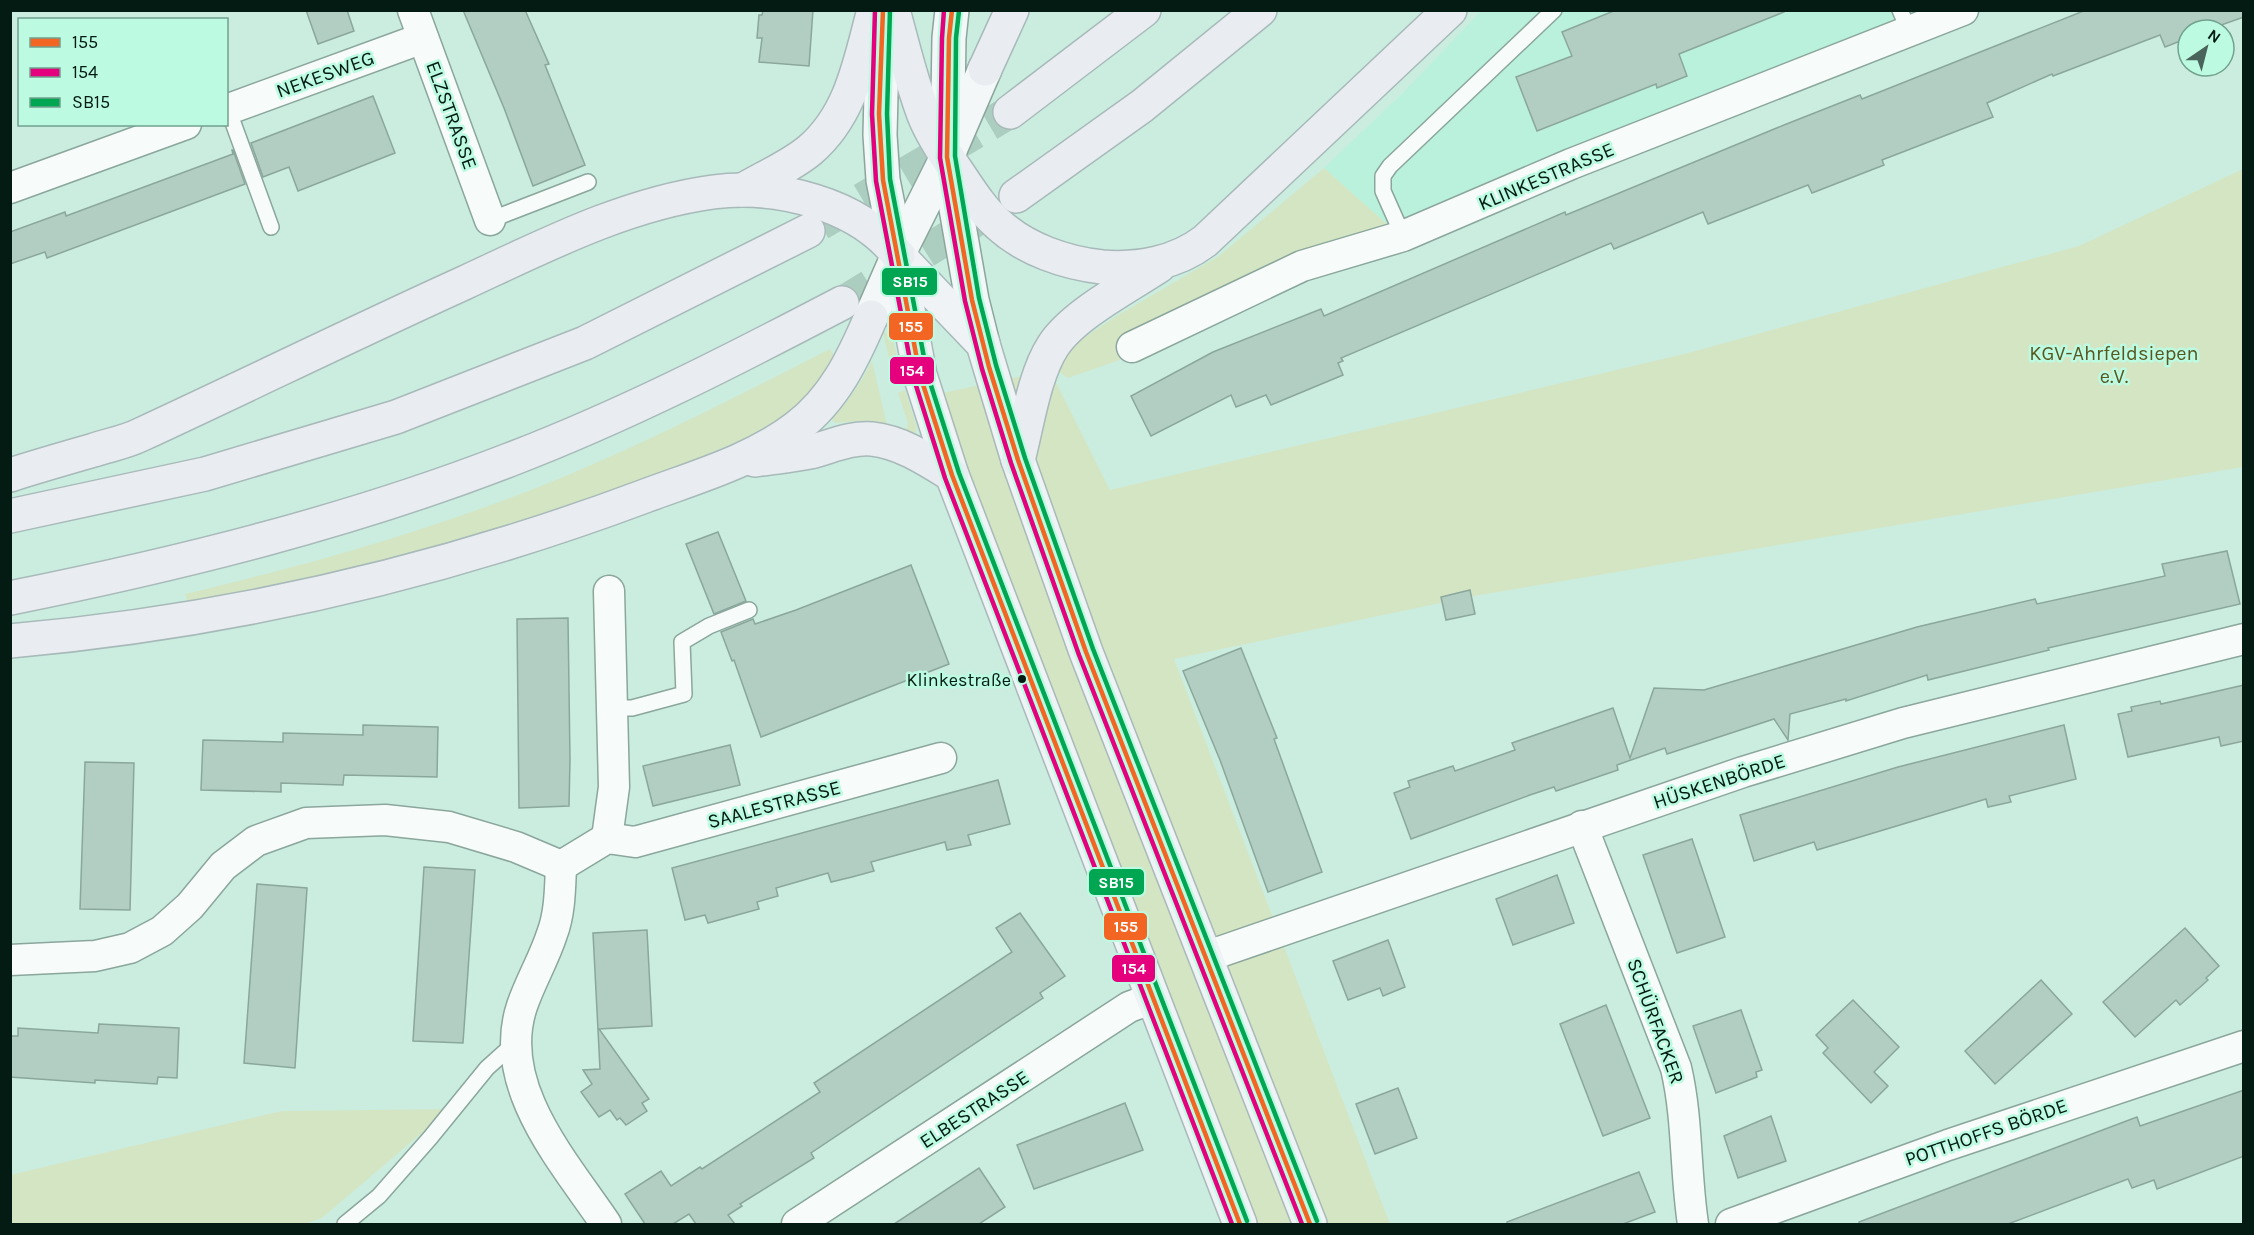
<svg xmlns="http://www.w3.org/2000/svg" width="2254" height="1235" font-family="Karla,sans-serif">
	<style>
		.built { fill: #baf1dc }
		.green { fill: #d4e5c4 }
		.building { fill: #b2cec3; stroke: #8ba79c; stroke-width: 1.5 }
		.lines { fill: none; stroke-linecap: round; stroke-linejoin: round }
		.motorway-tunnel { stroke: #accec0; stroke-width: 33; stroke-dasharray: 33 16; stroke-linecap: butt }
		.service-casing { stroke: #8ba69c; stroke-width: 18 }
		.minor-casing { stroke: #8ba69c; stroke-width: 33 }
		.secondary-casing { stroke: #8ba69c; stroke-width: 36 }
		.primary-casing { stroke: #a8b9b9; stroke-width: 36 }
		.motorway-casing { stroke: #a8b9b9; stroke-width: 36 }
		.service { stroke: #f7fcfa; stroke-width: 15 }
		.minor { stroke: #f7fcfa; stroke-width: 30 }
		.secondary { stroke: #f3f7f8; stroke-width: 33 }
		.primary { stroke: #eff3f5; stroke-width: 33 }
		.motorway { stroke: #e9edf1; stroke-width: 33 }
		.bus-1-casing { stroke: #bcfbe2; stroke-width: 9 }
		.bus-2-casing { stroke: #bcfbe2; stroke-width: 9 }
		.bus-3-casing { stroke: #bcfbe2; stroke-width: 9 }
		.bus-1 { stroke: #f26522; stroke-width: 4.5 }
		.bus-2 { stroke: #e5007d; stroke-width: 4.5 }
		.bus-3 { stroke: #00a651; stroke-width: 4.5 }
		.bus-dot { fill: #031b13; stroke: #bcfbe2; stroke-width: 2 }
		.labels { text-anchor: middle; stroke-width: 5; stroke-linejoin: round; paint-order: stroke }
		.bus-label { font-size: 18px; fill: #031b13; stroke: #bcfbe2; text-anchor: end }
		.street-label { font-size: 20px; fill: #031b13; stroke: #bcfbe2 }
		.park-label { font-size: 20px; fill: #58571f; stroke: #bcfbe2 }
		.line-badge { stroke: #bcfbe2; stroke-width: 2 }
		.badge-label { font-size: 16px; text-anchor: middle; font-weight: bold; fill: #fff }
	</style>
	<rect width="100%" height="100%" fill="#caeddf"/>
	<!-- built -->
	<path class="built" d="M 1913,10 L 1919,26 L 1398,234 L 1324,168 L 1403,93 L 1481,11 Z"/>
	<!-- green -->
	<g class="green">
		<path d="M 1324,168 L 1398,234 L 1130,343 L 1120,360 L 1068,378 L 1055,369 L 1082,339 L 1115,317 L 1219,256 Z"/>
		<path d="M 2243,169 L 2243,467 L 1474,596 L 1174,659 L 1390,1224 L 1242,1224 L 938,394 L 1050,370 L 1110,490 L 1688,353 L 2079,246 Z"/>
		<path d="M 888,332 L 892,335 L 901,373 L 893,375 L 883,333 Z"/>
		<path d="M 830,349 L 837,361 L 801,403 L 784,418 L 748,437 L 696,459 L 624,487 L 446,544 L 373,564 L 188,604 L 185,594 C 282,571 379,545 474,511 C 597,469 714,408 830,349 Z"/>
		<path d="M 872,361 L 887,425 L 859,421 L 835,423 L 832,419 C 849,401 861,383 872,361 Z"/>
		<path d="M 905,390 L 917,428 L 914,436 L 905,432 L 908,423 L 898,393 Z"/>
		<path d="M 450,1109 L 322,1218 L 304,1224 L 11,1224 L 10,1175 L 282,1111 Z"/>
	</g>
	<!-- building -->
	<g class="building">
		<path d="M 306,10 L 347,10 L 354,31 L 318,44 Z"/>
		<path d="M 463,10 L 525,10 L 549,64 L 545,65 L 585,165 L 533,186 L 504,108 Z"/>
		<path d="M 763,10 L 813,10 L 809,66 L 759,62 L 762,38 L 757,38 L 759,15 L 762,15 Z"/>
		<path d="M 1616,10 L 1784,10 L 1784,12 L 1679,54 L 1687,76 L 1657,88 L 1656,84 L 1537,131 L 1516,77 L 1572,56 L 1562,32 Z"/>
		<path d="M 2086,10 L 2244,10 L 2244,17 L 2207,30 L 2188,30 L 2188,38 L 2165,47 L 2160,35 L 2053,76 L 2052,74 L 1987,103 L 1993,117 L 1882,160 L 1884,165 L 1812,193 L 1808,185 L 1708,224 L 1703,212 L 1614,249 L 1611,243 L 1341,358 L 1343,361 L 1338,363 L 1343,375 L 1271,405 L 1266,395 L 1236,407 L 1231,395 L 1151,436 L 1131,396 L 1213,352 L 1321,309 L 1324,316 L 1565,212 L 1566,215 L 1784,125 L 1860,95 L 1862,99 Z"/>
		<path d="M 373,96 L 395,153 L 298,191 L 289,167 L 263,177 L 251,143 Z"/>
		<path d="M 232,150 L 233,150 L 245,184 L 47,258 L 45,252 L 10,264 L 10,232 L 65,212 L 66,216 L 233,154 Z"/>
		<path d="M 718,532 L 746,601 L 714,614 L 686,544 Z"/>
		<path d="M 2227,551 L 2240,604 L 2048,648 L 2049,650 L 1928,680 L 1927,675 L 1846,701 L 1846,699 L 1790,714 L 1788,740 L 1774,719 L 1667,754 L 1665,748 L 1617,765 L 1618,770 L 1556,791 L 1554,787 L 1530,795 L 1411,839 L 1394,793 L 1410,787 L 1408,781 L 1453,766 L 1455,771 L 1515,750 L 1512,743 L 1613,708 L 1630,758 L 1654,688 L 1704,690 L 1917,627 L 2035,599 L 2037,604 L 2165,576 L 2162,564 Z"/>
		<path d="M 911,565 L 949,664 L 761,737 L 734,660 L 732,661 L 721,632 L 753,619 L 755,624 L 796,610 Z"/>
		<path d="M 1470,590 L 1475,614 L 1446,620 L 1441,597 Z"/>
		<path d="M 568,618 L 570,760 L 569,806 L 519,808 L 517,619 Z"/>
		<path d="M 1241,648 L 1277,738 L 1274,739 L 1322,872 L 1268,892 L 1220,760 L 1183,671 Z"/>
		<path d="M 2244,685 L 2244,741 L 2221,746 L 2219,737 L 2128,757 L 2118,714 L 2132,711 L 2131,707 L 2160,701 L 2161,704 Z"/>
		<path d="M 363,725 L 438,727 L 437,777 L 344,775 L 343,785 L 281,783 L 281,792 L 201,790 L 203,740 L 283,742 L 283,733 L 363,735 Z"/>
		<path d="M 2064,725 L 2076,779 L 2009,796 L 2011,802 L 1988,807 L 1986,799 L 1817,850 L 1814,842 L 1754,861 L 1740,815 L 1898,767 Z"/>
		<path d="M 730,745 L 740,785 L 653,806 L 643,766 Z"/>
		<path d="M 85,762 L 134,763 L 130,910 L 80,909 Z"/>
		<path d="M 998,780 L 1010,824 L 968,835 L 971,845 L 947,850 L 945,842 L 871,862 L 874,871 L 852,877 L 831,882 L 828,873 L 776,888 L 778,896 L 757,902 L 759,909 L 708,923 L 705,915 L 685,920 L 672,868 Z"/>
		<path d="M 1692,839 L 1725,937 L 1677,953 L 1643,855 Z"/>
		<path d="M 424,867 L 475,870 L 463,1043 L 413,1041 Z"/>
		<path d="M 1557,875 L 1574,923 L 1513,945 L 1496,899 Z"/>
		<path d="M 257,884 L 307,888 L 295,1068 L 244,1063 Z"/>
		<path d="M 1020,913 L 1065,976 L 1040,993 L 1043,998 L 811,1153 L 814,1158 L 740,1204 L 742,1206 L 728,1215 L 735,1224 L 696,1224 L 689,1214 L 673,1224 L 645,1224 L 625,1194 L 661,1171 L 671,1186 L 700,1167 L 702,1169 L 820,1092 L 814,1083 L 1012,952 L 996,928 Z"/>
		<path d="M 2185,928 L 2219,966 L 2206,978 L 2208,980 L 2180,1005 L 2176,1000 L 2135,1037 L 2103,1002 Z"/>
		<path d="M 647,930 L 652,1026 L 599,1029 L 649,1099 L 642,1103 L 647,1111 L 626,1125 L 620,1118 L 617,1120 L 610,1110 L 599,1117 L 581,1092 L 592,1084 L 583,1070 L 600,1069 L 593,933 Z"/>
		<path d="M 1388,940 L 1405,987 L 1383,996 L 1380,988 L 1348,1000 L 1333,961 Z"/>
		<path d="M 2041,980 L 2072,1014 L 1995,1084 L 1965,1051 Z"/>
		<path d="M 1853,1000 L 1899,1047 L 1874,1072 L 1888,1086 L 1871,1103 L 1823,1053 L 1828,1048 L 1816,1035 Z"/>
		<path d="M 1606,1005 L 1650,1118 L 1603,1136 L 1560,1024 Z"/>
		<path d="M 1741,1010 L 1762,1070 L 1756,1072 L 1757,1077 L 1716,1093 L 1693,1026 Z"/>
		<path d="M 99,1024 L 179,1028 L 177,1078 L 158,1077 L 157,1084 L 95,1080 L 95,1083 L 10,1077 L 10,1036 L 18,1036 L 18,1028 L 98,1033 Z"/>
		<path d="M 1398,1088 L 1417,1138 L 1375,1154 L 1356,1104 Z"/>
		<path d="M 2244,1090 L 2244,1156 L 2157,1189 L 2154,1180 L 2132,1188 L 2128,1179 L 2008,1224 L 1859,1224 L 1859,1222 L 2137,1117 L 2140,1126 Z"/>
		<path d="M 1125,1103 L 1143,1150 L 1034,1189 L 1017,1145 Z"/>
		<path d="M 1771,1116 L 1786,1161 L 1738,1178 L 1724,1136 Z"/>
		<path d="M 979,1168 L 1005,1207 L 979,1224 L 894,1224 Z"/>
		<path d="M 1639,1172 L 1655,1212 L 1623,1224 L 1507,1224 L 1507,1222 Z"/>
	</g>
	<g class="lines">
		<!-- motorway-tunnel -->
		<g class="motorway-tunnel">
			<path d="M 820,224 L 1010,112"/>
			<path d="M 842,303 L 983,216"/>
		</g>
		<!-- service casing -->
		<g class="service-casing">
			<g id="service">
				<path d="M 1900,10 L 1909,31"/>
				<path d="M 228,109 L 271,227"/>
				<path d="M 490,220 L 588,182"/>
				<path d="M 1403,236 L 1383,191 L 1383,176 L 1390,166 L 1554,10"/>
				<path d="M 612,708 L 632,708 L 684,694 L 682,642 L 709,626 L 749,610"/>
				<path d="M 345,1224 L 379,1196 L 430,1138 L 487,1068 L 516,1042"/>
			</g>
		</g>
		<!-- minor casing -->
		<g class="minor-casing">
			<g id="minor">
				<path d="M 413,10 L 490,220"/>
				<path d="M 226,110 L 423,38"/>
				<path d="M 10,188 L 186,124"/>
				<path d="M 1132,347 L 1302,266 L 1403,236 L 1571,164 L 1963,10"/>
				<path d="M 1582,826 L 1676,1068 C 1688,1119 1685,1172 1693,1224"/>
				<path d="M 607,838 L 614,787 L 609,591"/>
				<path d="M 561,866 L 607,838 L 635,842 L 941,758"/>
				<path d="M 561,866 C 560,889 560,913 552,934 C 544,959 530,982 522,1006 C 495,1086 565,1163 606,1224"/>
				<path d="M 1205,957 L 1743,772 L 1903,723 L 2244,639"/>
				<path d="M 10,960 L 95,956 L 130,948 L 162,931 L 190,906 L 223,866 L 256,841 L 306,823 L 385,820 L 449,827 L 516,847 L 561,866"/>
				<path d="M 797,1224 L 1129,1007 L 1153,998"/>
				<path d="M 1731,1224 L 1948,1145 L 2244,1046"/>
			</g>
		</g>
		<!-- secondary casing -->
		<g class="secondary-casing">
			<g id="secondary">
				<path d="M 883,10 L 880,135 L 883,180 L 898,255"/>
				<path d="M 952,10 L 949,38 L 947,157 L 972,300 L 983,344"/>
				<path d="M 871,317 L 898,255 L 947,157 L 985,69"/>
			</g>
		</g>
		<!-- primary casing -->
		<g class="primary-casing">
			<g id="primary">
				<path d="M 898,255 L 983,344 L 1018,460 L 1086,652 L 1310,1224"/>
				<path d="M 898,255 L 920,375 L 952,475 L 1240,1224"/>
			</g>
		</g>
		<!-- motorway casing -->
		<g class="motorway-casing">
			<g id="motorway">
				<path d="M 893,10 C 903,46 911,81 924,115 C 932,135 944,153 956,170 C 969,189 981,209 998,224 C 1025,249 1065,263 1102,267 C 1138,270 1176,263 1205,241 L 1450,10"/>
				<path d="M 985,69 L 1012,10"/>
				<path d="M 1010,112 L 1144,10"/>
				<path d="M 743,190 C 765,177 791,166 810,150 C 852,114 860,61 874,10"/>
				<path d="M 1016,196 L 1142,106 L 1260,10"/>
				<path d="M 755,460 C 773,457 792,456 810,452 C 830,447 851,437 872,439 C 901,442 928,460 952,475"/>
				<path d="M 1018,460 C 1027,426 1034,375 1053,346 C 1073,315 1127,287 1159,266"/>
				<path d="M 10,475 C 38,466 66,458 94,450 C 109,445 126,442 140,435 C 248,385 356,332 464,283 C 544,246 625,204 713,192 C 776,184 858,203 898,255"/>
				<path d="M 10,516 L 205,474 L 396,417 L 585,343 L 808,231"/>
				<path d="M 10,598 C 179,564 349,522 509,460 C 624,416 733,360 842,303"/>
				<path d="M 10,641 C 226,622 442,572 645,496 C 696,477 753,461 797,427 C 834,399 853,359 871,317"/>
			</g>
		</g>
		<!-- service -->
		<use href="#service" class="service"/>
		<!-- minor -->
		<use href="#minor" class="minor"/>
		<!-- secondary -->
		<use href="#secondary" class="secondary"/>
		<!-- primary -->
		<use href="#primary" class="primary"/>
		<!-- motorway -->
		<use href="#motorway" class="motorway"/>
		<!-- bus-1 casing -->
		<g class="bus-1-casing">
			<g id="bus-1">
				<path d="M 883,10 L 879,114 L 883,180 L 920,375 L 952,475 L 1240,1224"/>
				<path d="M 952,10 L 949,38 L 947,157 L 972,300 L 989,367 L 1018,460 L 1086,652 L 1310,1224"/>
			</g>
		</g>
		<!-- bus-2 casing -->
		<g class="bus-2-casing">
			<g id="bus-2">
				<path d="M 875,10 L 872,114 L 876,181 L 913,376 L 945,478 L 1232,1224"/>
				<path d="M 944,10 L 942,38 L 940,158 L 965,301 L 982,369 L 1011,463 L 1079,655 L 1302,1224"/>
			</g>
		</g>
		<!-- bus-3 casing -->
		<g class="bus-3-casing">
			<g id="bus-3">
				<path d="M 890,10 L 887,114 L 890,179 L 927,373 L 959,473 L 1247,1221"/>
				<path d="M 959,11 L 956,38 L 955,156 L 979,298 L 996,365 L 1025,458 L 1093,649 L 1317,1221"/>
			</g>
		</g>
		<!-- bus-1 -->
		<use href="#bus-1" class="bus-1"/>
		<!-- bus-2 -->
		<use href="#bus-2" class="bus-2"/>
		<!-- bus-3 -->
		<use href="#bus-3" class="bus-3"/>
	</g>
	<!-- markers -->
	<circle class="bus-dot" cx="1022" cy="679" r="5"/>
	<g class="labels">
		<!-- bus labels -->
		<g class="bus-label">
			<text x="1011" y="686">Klinkestraße</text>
		</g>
		<!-- street labels -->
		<g class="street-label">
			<text transform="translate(325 74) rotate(-20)" y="7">NEKESWEG</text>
			<text transform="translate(452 115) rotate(70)" y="7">ELZSTRASSE</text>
			<text transform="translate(1546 176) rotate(-23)" y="7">KLINKESTRASSE</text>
			<text transform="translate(1719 781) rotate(-18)" y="7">HÜSKENBÖRDE</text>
			<text transform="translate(774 804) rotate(-15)" y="7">SAALESTRASSE</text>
			<text transform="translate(1656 1021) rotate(70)" y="7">SCHÜRFACKER</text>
			<text transform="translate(974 1109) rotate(-33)" y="7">ELBESTRASSE</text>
			<text transform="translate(1986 1132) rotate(-19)" y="7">POTTHOFFS BÖRDE</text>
		</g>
		<!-- park labels -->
		<g class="park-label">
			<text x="2114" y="360">KGV-Ahrfeldsiepen<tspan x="2114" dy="23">e.V.</tspan></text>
		</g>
	</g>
	<g class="line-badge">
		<rect x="881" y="267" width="57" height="29" rx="6" fill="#00a651"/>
		<rect x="888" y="312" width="46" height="29" rx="6" fill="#f26522"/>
		<rect x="889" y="356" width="46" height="29" rx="6" fill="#e5007d"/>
		<rect x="1088" y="868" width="57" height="28" rx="6" fill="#00a651"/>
		<rect x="1103" y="912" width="45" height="29" rx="6" fill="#f26522"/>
		<rect x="1111" y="954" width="45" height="29" rx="6" fill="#e5007d"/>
	</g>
	<g class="badge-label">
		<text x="910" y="287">SB15</text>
		<text x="911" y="332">155</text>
		<text x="912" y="376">154</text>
		<text x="1116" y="888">SB15</text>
		<text x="1126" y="932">155</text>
		<text x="1134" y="974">154</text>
	</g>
	<!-- border -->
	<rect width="2254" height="1235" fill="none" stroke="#031b13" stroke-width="24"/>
	<!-- legend -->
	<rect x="18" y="18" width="210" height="108" fill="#bcfbe2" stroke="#72a18f" stroke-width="1.5"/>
	<rect x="30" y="38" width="30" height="9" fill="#f26522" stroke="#72a18f" stroke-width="1.5"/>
	<text x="72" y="48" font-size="18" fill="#031b13">155</text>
	<rect x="30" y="68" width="30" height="9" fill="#e5007d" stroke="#72a18f" stroke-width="1.5"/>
	<text x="72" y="78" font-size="18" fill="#031b13">154</text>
	<rect x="30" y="98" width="30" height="9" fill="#00a651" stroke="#72a18f" stroke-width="1.5"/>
	<text x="72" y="108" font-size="18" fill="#031b13">SB15</text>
	<!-- north arrow -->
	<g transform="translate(2206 48) rotate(35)"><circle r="28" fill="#bcfbe2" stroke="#72a18f" stroke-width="1.5"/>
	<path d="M0-4.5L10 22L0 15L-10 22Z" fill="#49645a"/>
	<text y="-9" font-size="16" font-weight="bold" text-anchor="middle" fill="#031b13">N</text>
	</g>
</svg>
